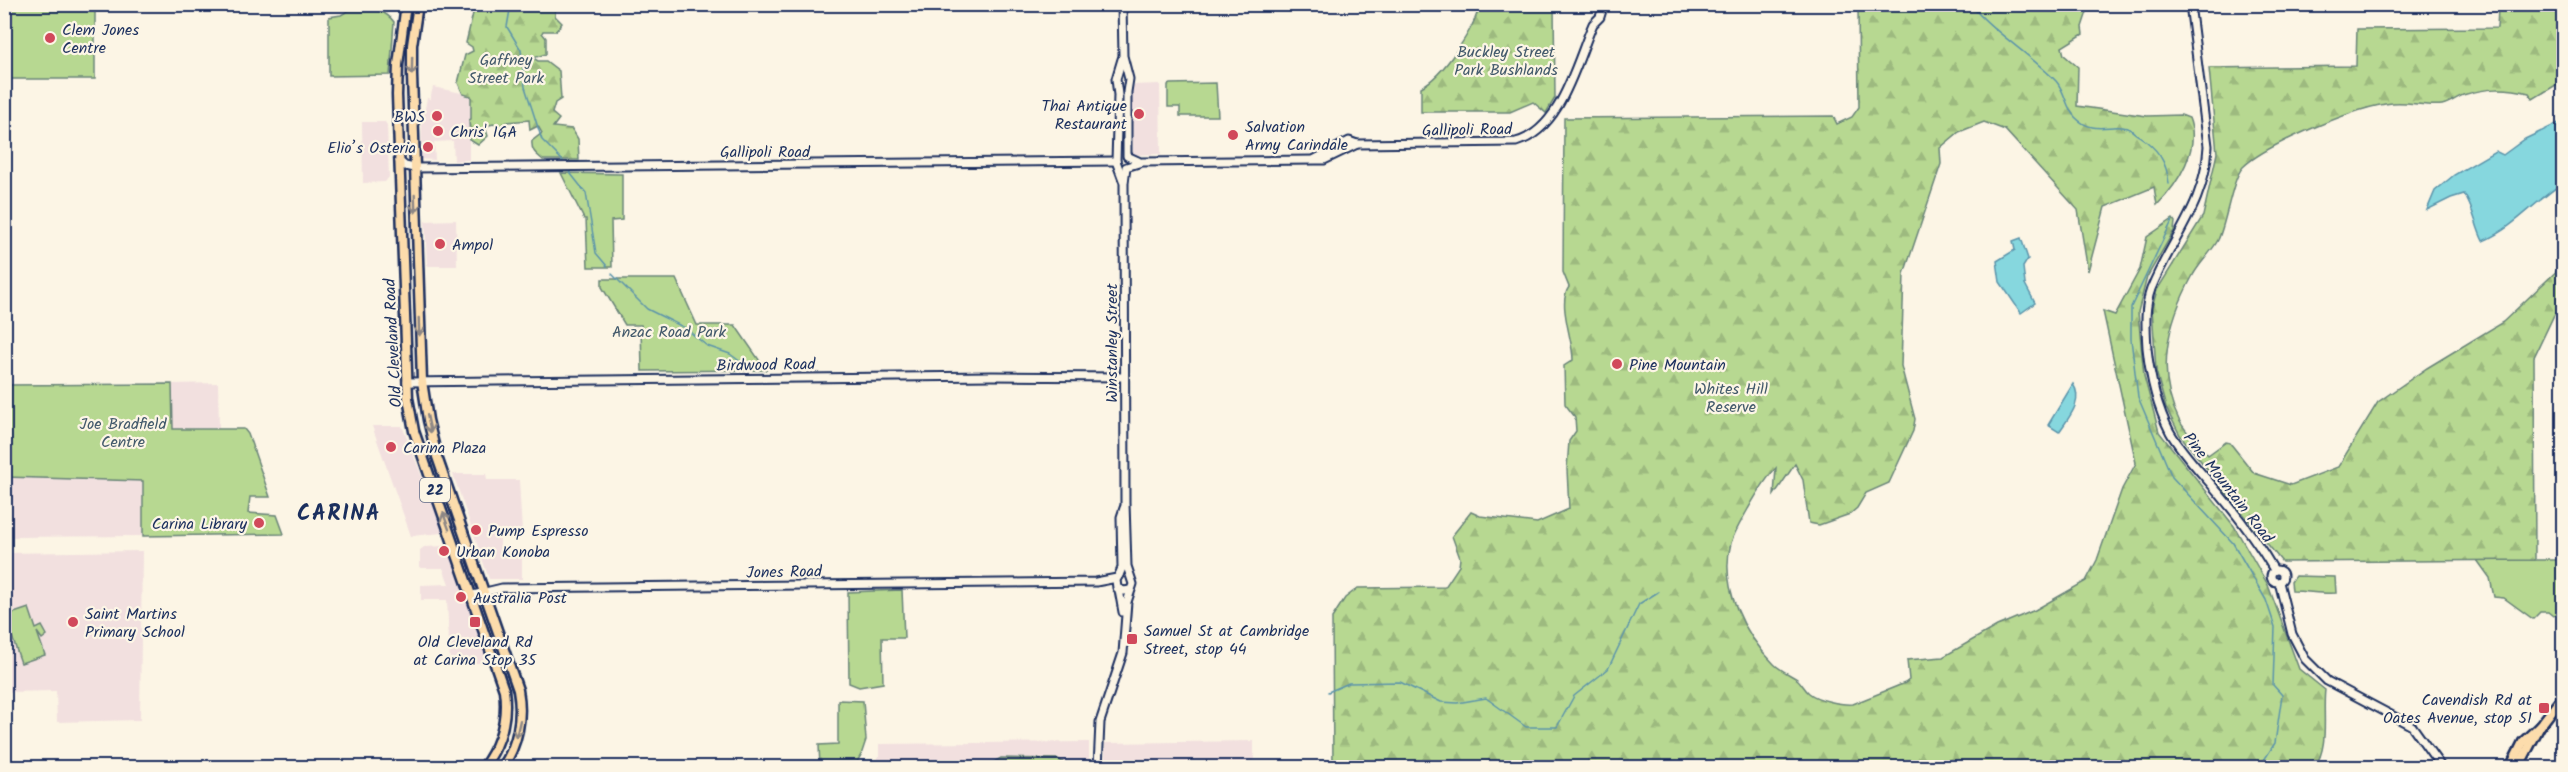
<svg xmlns="http://www.w3.org/2000/svg" width="2568" height="772" font-family="Kalam,sans-serif">
	<style>
		.built { fill: #f2e0df }
		.green { fill: #b7d891; stroke: #698478; stroke-width: 1.5 }
		.forest { fill: url(#forest-firs); stroke: #698478; stroke-width: 1.5 }
		.water { fill: #86d7de; stroke: #5b94ab; stroke-width: 1.5 }
		.lines { fill: none; stroke-linecap: round; stroke-linejoin: round }
		.stream { stroke: #5b94ab; stroke-width: 1.5 }
		.tertiary-casing { stroke: #1b2f5e; stroke-width: 11 }
		.primary-casing { stroke: #1b2f5e; stroke-width: 13 }
		.trunk-casing { stroke: #1b2f5e; stroke-width: 13 }
		.tertiary { stroke: #fcf5e5; stroke-width: 7 }
		.primary { stroke: #fcdcac; stroke-width: 8 }
		.trunk { stroke: #fcdcac; stroke-width: 8 }
		.oneway { stroke: #8c8685 }
		.poi-dot { fill: #d1495b; stroke: #fcf5e5; stroke-width: 2 }
		.labels { text-anchor: middle; stroke-width: 4.5; stroke-linejoin: round; paint-order: stroke }
		.shield { fill: #fcf5e5; stroke: #5e6a86; stroke-width: 1.5 }
		.shield-label { font-size: 15px; font-weight: bold; fill: #1b2f5e }
		.poi-label { font-size: 16px; fill: #1b2f5e; stroke: #fcf5e5; text-anchor: start }
		.park-label { font-size: 16px; fill: #42596b; stroke: #fcf5e5 }
		.street-label { font-size: 16px; fill: #1b2f5e; stroke: #fcf5e5 }
		.district-label { font-size: 22px; font-weight: bold; letter-spacing: 1.5px; fill: #1b2f5e; stroke: #fcf5e5 }
	</style>
	<defs>
		<pattern id="forest-firs" width="22" height="20" patternUnits="userSpaceOnUse" patternTransform="scale(1.5)"><rect width="22" height="20" fill="#b7d891"/><path d="M5 1l3.5 6h-7zM16 11l3.5 6h-7z" fill="#9dba7f"/></pattern>
	</defs>
	<rect width="100%" height="100%" fill="#fcf5e5"/>
	<filter id="ink" filterUnits="userSpaceOnUse"><feTurbulence type="fractalNoise" baseFrequency=".0167" numOctaves="2"/><feDisplacementMap in="SourceGraphic" scale="12" xChannelSelector="R" yChannelSelector="G"/><feConvolveMatrix kernelMatrix="1 2 1 2 8 2 1 2 1" color-interpolation-filters="sRGB"/></filter>
	<g filter="url(#ink)">
		<!-- built -->
		<g class="built">
			<path d="M 1160,84 L 1161,154 L 1133,155 L 1132,85 Z"/>
			<path d="M 433,87 L 471,95 L 471,120 L 469,120 L 469,160 L 454,161 L 453,141 L 434,142 L 435,160 L 421,159 L 422,123 L 427,98 L 430,99 Z"/>
			<path d="M 362,122 L 385,122 L 387,125 L 389,177 L 385,182 L 363,183 Z"/>
			<path d="M 456,220 L 457,266 L 429,266 L 427,265 L 425,221 Z"/>
			<path d="M 218,383 L 219,428 L 173,429 L 172,384 Z"/>
			<path d="M 372,426 L 402,426 L 443,530 L 442,533 L 411,536 Z"/>
			<path d="M 486,474 L 487,480 L 519,480 L 522,532 L 500,534 L 500,551 L 522,551 L 522,579 L 489,579 L 453,474 Z"/>
			<path d="M 5,477 L 143,481 L 143,536 L 5,537 Z"/>
			<path d="M 445,546 L 450,548 L 488,663 L 450,663 L 447,600 L 421,600 L 421,585 L 449,584 L 443,568 L 420,568 L 420,550 L 424,547 Z"/>
			<path d="M 142,551 L 140,720 L 57,722 L 56,691 L 5,692 L 4,553 Z"/>
			<path d="M 1254,741 L 1254,767 L 1105,767 L 1105,743 Z"/>
			<path d="M 1089,742 L 1089,767 L 872,768 L 879,756 L 879,744 Z"/>
		</g>
		<!-- green -->
		<g class="green">
			<rect x="5" y="5" width="90" height="74"/>
			<path d="M 358,5 C 369,4 388,13 394,22 L 390,75 L 329,76 L 329,17 L 341,15 Z"/>
			<path d="M 1216,83 L 1218,116 L 1180,116 L 1180,107 L 1168,107 L 1168,85 L 1170,84 Z"/>
			<path d="M 561,173 L 622,174 L 622,220 L 611,221 L 612,267 L 588,267 L 586,219 L 584,219 Z"/>
			<path d="M 602,279 L 676,279 L 697,325 L 735,325 L 766,370 L 642,371 L 641,325 L 625,325 L 602,287 Z"/>
			<path d="M 172,384 L 173,429 L 244,429 L 248,434 L 270,497 L 250,497 L 248,513 L 277,515 L 284,534 L 143,536 L 143,481 L 5,477 L 5,385 Z"/>
			<path d="M 2477,560 L 2563,560 L 2563,613 L 2553,616 L 2548,612 L 2540,612 L 2533,619 L 2504,598 L 2494,597 L 2490,578 Z"/>
			<path d="M 2295,576 L 2335,577 L 2336,593 C 2320,594 2308,591 2292,591 L 2291,582 Z"/>
			<path d="M 902,590 L 904,638 L 882,638 L 883,683 L 859,687 L 849,683 L 848,592 Z"/>
			<path d="M 29,608 L 36,629 L 42,626 L 47,635 L 42,639 L 37,632 L 45,655 L 21,663 L 5,616 Z"/>
			<path d="M 838,700 L 863,701 L 866,740 L 861,755 L 854,767 L 820,767 L 819,745 L 838,744 Z"/>
			<path d="M 1001,758 L 1058,759 L 1070,767 L 985,767 Z"/>
		</g>
		<!-- forest -->
		<g class="forest">
			<path d="M 475,5 L 563,5 L 555,11 L 555,16 L 562,23 L 556,31 L 543,31 L 542,33 L 546,38 L 546,54 L 533,58 L 538,61 L 546,61 L 559,71 L 561,99 L 555,103 L 552,113 L 559,119 L 553,127 L 572,129 L 578,139 L 579,160 L 543,160 C 536,154 531,151 532,141 L 542,133 L 538,126 L 530,130 L 529,120 L 507,122 L 502,128 L 494,124 L 489,125 L 486,130 L 488,136 L 478,145 L 470,140 L 469,120 L 471,119 L 471,96 L 463,94 L 458,83 L 465,55 L 473,51 L 472,47 L 466,43 Z"/>
			<path d="M 1479,5 L 1554,5 L 1555,98 L 1546,113 L 1533,102 L 1510,112 L 1421,112 L 1421,87 C 1442,77 1476,27 1479,5 Z"/>
			<path d="M 1858,5 L 2085,5 L 2088,9 L 2082,27 L 2083,34 L 2062,47 L 2064,55 L 2078,67 L 2077,106 L 2147,116 L 2181,115 L 2189,118 C 2201,148 2178,184 2157,205 L 2154,187 L 2105,207 L 2088,271 L 2078,210 L 2005,130 L 1984,122 L 1959,132 L 1940,148 L 1941,164 L 1904,274 L 1901,366 L 1915,419 L 1913,431 L 1889,483 L 1866,493 L 1857,508 L 1850,514 L 1819,525 L 1809,523 L 1803,480 L 1795,464 L 1774,495 L 1776,468 C 1765,479 1756,495 1748,509 C 1742,520 1735,531 1731,543 C 1719,586 1744,634 1774,664 C 1780,670 1789,674 1797,679 C 1802,683 1804,689 1809,693 C 1817,700 1842,705 1853,704 L 1905,683 L 1909,680 L 1907,660 L 1943,657 L 1997,626 L 2035,610 L 2086,581 L 2097,560 L 2122,489 L 2136,463 L 2103,311 L 2115,315 L 2140,269 L 2147,237 L 2173,219 L 2175,222 L 2174,231 L 2147,277 L 2138,312 L 2144,376 L 2159,432 L 2234,526 L 2268,585 L 2299,669 L 2325,690 C 2322,713 2330,747 2314,768 L 1333,767 L 1332,618 L 1345,598 L 1358,588 L 1445,587 L 1459,566 L 1460,558 L 1452,536 L 1471,512 L 1480,516 L 1537,523 L 1569,509 L 1567,469 L 1569,441 L 1576,431 L 1575,417 L 1565,404 L 1564,366 L 1573,360 C 1573,339 1557,303 1569,287 L 1563,272 L 1564,118 L 1833,116 L 1837,124 L 1852,117 L 1859,107 Z"/>
			<path d="M 2498,8 L 2563,10 L 2563,82 L 2559,83 L 2533,99 L 2529,93 C 2505,87 2486,88 2463,95 C 2456,98 2449,104 2442,105 C 2426,107 2408,101 2392,103 C 2359,106 2267,144 2243,167 C 2232,178 2226,224 2218,240 C 2211,253 2199,263 2192,277 C 2168,321 2155,373 2179,420 C 2185,432 2199,444 2208,455 L 2226,442 L 2230,443 L 2254,473 L 2291,485 L 2338,467 L 2378,402 L 2427,368 L 2503,322 L 2563,265 L 2563,306 L 2554,315 L 2534,357 L 2535,560 L 2282,562 L 2180,435 L 2166,408 L 2156,371 L 2152,308 L 2157,290 L 2203,216 L 2217,153 L 2209,68 L 2356,66 L 2357,29 L 2497,28 Z"/>
		</g>
		<!-- water -->
		<g class="water">
			<path d="M 2563,121 L 2563,183 C 2535,201 2514,228 2483,241 C 2475,225 2474,209 2464,194 L 2451,198 L 2427,210 L 2435,191 L 2454,175 L 2495,151 L 2503,155 L 2525,139 Z"/>
			<path d="M 2021,238 L 2028,259 L 2023,267 L 2025,284 L 2035,303 L 2021,313 L 2000,282 L 1997,261 L 2015,250 L 2013,241 Z"/>
			<path d="M 2073,384 C 2084,401 2069,417 2059,432 L 2048,425 Z"/>
		</g>
		<g class="lines">
			<!-- stream -->
			<g class="stream">
				<path d="M 511,4 L 507,27 L 521,50 L 525,87 L 542,140 L 563,161"/>
				<path d="M 1970,4 C 1994,33 2030,54 2056,81 C 2065,91 2066,108 2075,117 C 2093,136 2111,123 2127,128 C 2131,129 2135,134 2139,136 C 2157,148 2167,161 2169,184"/>
				<path d="M 567,169 L 586,193 L 596,253 L 607,266"/>
				<path d="M 2172,221 L 2131,307 L 2131,339 L 2138,397 L 2172,477 L 2233,543 L 2266,600 L 2275,627 L 2273,685 L 2282,695 L 2275,743 L 2259,768"/>
				<path d="M 612,274 L 647,309 L 685,328 L 707,346 L 730,354 L 749,368"/>
				<path d="M 1328,692 L 1349,683 L 1400,682 L 1441,702 L 1457,703 L 1486,698 L 1526,727 L 1557,727 L 1574,696 L 1608,669 L 1639,604 L 1658,592"/>
			</g>
			<!-- tertiary casing -->
			<g class="tertiary-casing">
				<g id="tertiary">
					<path d="M 1122,4 L 1123,56 L 1129,79 L 1127,92 L 1127,156 L 1138,161"/>
					<path d="M 2190,4 L 2208,146 C 2205,206 2172,237 2151,289 C 2144,308 2146,329 2147,348 C 2150,377 2156,405 2170,432 C 2183,455 2204,475 2221,496 C 2241,520 2259,544 2274,570"/>
					<path d="M 1122,59 L 1116,79 L 1118,95 L 1116,161 L 1123,180"/>
					<path d="M 1315,159 L 1349,141 L 1357,144 L 1516,142 C 1561,130 1576,63 1593,24 L 1600,17 L 1604,4"/>
					<path d="M 399,161 L 405,166 L 414,168 L 1116,161"/>
					<path d="M 407,382 L 992,376 L 1124,377"/>
					<circle cx="2277" cy="576" r="6"/>
					<path d="M 1119,575 L 1122,568 L 1121,517 L 1124,508"/>
					<path d="M 1119,575 L 1116,580 L 1117,588 L 1124,591 L 1130,590"/>
					<path d="M 2279,582 L 2292,634 L 2305,659 L 2327,681 L 2412,726 L 2442,768"/>
					<path d="M 1119,590 L 1123,612"/>
					<path d="M 473,595 L 502,588 L 1096,582 L 1117,578"/>
					<path d="M 1098,768 L 1100,722 L 1123,653 L 1127,602 L 1133,584 L 1127,566 L 1125,503 L 1124,183 L 1126,167 L 1142,162 L 1316,160 L 1324,160 L 1357,144"/>
				</g>
			</g>
			<!-- primary casing -->
			<g class="primary-casing">
				<g id="primary">
					<path d="M 2510,768 L 2523,742 L 2540,726"/>
					<path d="M 2518,768 L 2540,726 L 2564,695"/>
				</g>
			</g>
			<!-- trunk casing -->
			<g class="trunk-casing">
				<g id="trunk">
					<path d="M 406,4 L 398,65 L 397,95 L 408,398 L 414,431 L 504,690 C 508,719 501,744 483,768"/>
					<path d="M 418,4 L 412,45 L 412,75 L 422,381 L 428,420 L 437,457 L 518,690 C 523,717 518,745 502,768"/>
				</g>
			</g>
			<!-- tertiary -->
			<use href="#tertiary" class="tertiary"/>
			<!-- primary -->
			<use href="#primary" class="primary"/>
			<!-- trunk -->
			<use href="#trunk" class="trunk"/>
		</g>
		<!-- one-way arrows -->
		<defs><path id="oneway-shaft" d="M-6 0H5M1.5-3L5.5 0L1.5 3" fill="none" stroke-width="1.6" stroke-linecap="round" stroke-linejoin="round" transform="scale(1.5)"/></defs>
		<g class="oneway">
			<use href="#oneway-shaft" transform="translate(412 66) rotate(91)"/>
			<use href="#oneway-shaft" transform="translate(415 204) rotate(88)"/>
			<use href="#oneway-shaft" transform="translate(419 327) rotate(88)"/>
			<use href="#oneway-shaft" transform="translate(429 424) rotate(78)"/>
			<use href="#oneway-shaft" transform="translate(446 521) rotate(-110)"/>
			<use href="#oneway-shaft" transform="translate(518 729) rotate(103)"/>
		</g>
	</g>
	<!-- markers -->
	<g class="poi-dot">
		<circle cx="50" cy="38" r="6"/>
		<circle cx="1139" cy="114" r="6"/>
		<circle cx="437" cy="116" r="6"/>
		<circle cx="438" cy="131" r="6"/>
		<circle cx="1233" cy="135" r="6"/>
		<circle cx="428" cy="147" r="6"/>
		<circle cx="440" cy="244" r="6"/>
		<circle cx="1617" cy="364" r="6"/>
		<circle cx="391" cy="447" r="6"/>
		<circle cx="259" cy="523" r="6"/>
		<circle cx="476" cy="530" r="6"/>
		<circle cx="444" cy="551" r="6"/>
		<circle cx="461" cy="597" r="6"/>
		<circle cx="73" cy="622" r="6"/>
		<rect x="469" y="616" width="12" height="12" rx="3"/>
		<rect x="1126" y="633" width="12" height="12" rx="3"/>
		<rect x="2538" y="702" width="12" height="12" rx="3"/>
	</g>
	<g class="labels">
		<!-- shield labels -->
		<rect class="shield" x="420" y="478" width="30" height="24" rx="4.5"/>
		<g class="shield-label">
			<text x="435" y="495">22</text>
		</g>
		<!-- poi labels -->
		<g class="poi-label">
			<text x="62" y="35">Clem Jones<tspan x="62" dy="18">Centre</tspan></text>
			<text x="1127" y="111" text-anchor="end">Thai Antique<tspan x="1127" dy="18">Restaurant</tspan></text>
			<text x="425" y="122" text-anchor="end">BWS</text>
			<text x="1245" y="132">Salvation<tspan x="1245" dy="18">Army Carindale</tspan></text>
			<text x="450" y="137">Chris' IGA</text>
			<text x="416" y="153" text-anchor="end">Elio’s Osteria</text>
			<text x="452" y="250">Ampol</text>
			<text x="1629" y="370">Pine Mountain</text>
			<text x="403" y="453">Carina Plaza</text>
			<text x="247" y="529" text-anchor="end">Carina Library</text>
			<text x="488" y="536">Pump Espresso</text>
			<text x="456" y="557">Urban Konoba</text>
			<text x="473" y="603">Australia Post</text>
			<text x="85" y="619">Saint Martins<tspan x="85" dy="18">Primary School</tspan></text>
			<text x="1144" y="636">Samuel St at Cambridge<tspan x="1144" dy="18">Street, stop 44</tspan></text>
			<text x="475" y="647" text-anchor="middle">Old Cleveland Rd<tspan x="475" dy="18">at Carina Stop 35</tspan></text>
			<text x="2532" y="705" text-anchor="end">Cavendish Rd at<tspan x="2532" dy="18">Oates Avenue, stop 51</tspan></text>
		</g>
		<!-- park labels -->
		<g class="park-label">
			<text x="1506" y="57">Buckley Street<tspan x="1506" dy="18">Park Bushlands</tspan></text>
			<text x="506" y="65">Gaffney<tspan x="506" dy="18">Street Park</tspan></text>
			<text x="669" y="337">Anzac Road Park</text>
			<text x="1731" y="394">Whites Hill<tspan x="1731" dy="18">Reserve</tspan></text>
			<text x="123" y="429">Joe Bradfield<tspan x="123" dy="18">Centre</tspan></text>
		</g>
		<!-- street labels -->
		<g class="street-label">
			<text transform="translate(1467 129) rotate(-1)" y="6">Gallipoli Road</text>
			<text x="765" y="157">Gallipoli Road</text>
			<text transform="translate(392 343) rotate(-93)" y="6">Old Cleveland Road</text>
			<text transform="translate(1111 343) rotate(-90)" y="6">Winstanley Street</text>
			<text transform="translate(766 364) rotate(-1)" y="6">Birdwood Road</text>
			<text transform="translate(2229 487) rotate(52)" y="6">Pine Mountain Road</text>
			<text transform="translate(784 571) rotate(-1)" y="6">Jones Road</text>
		</g>
		<!-- district labels -->
		<g class="district-label">
			<text x="339" y="520">CARINA</text>
		</g>
	</g>
	<!-- margin -->
	<rect width="2568" height="772" fill="none" stroke="#fcf5e5" stroke-width="24"/>
	<rect x="12" y="12" width="2544" height="748" fill="none" stroke="#1b2f5e" stroke-width="2" filter="url(#ink)"/>
</svg>
